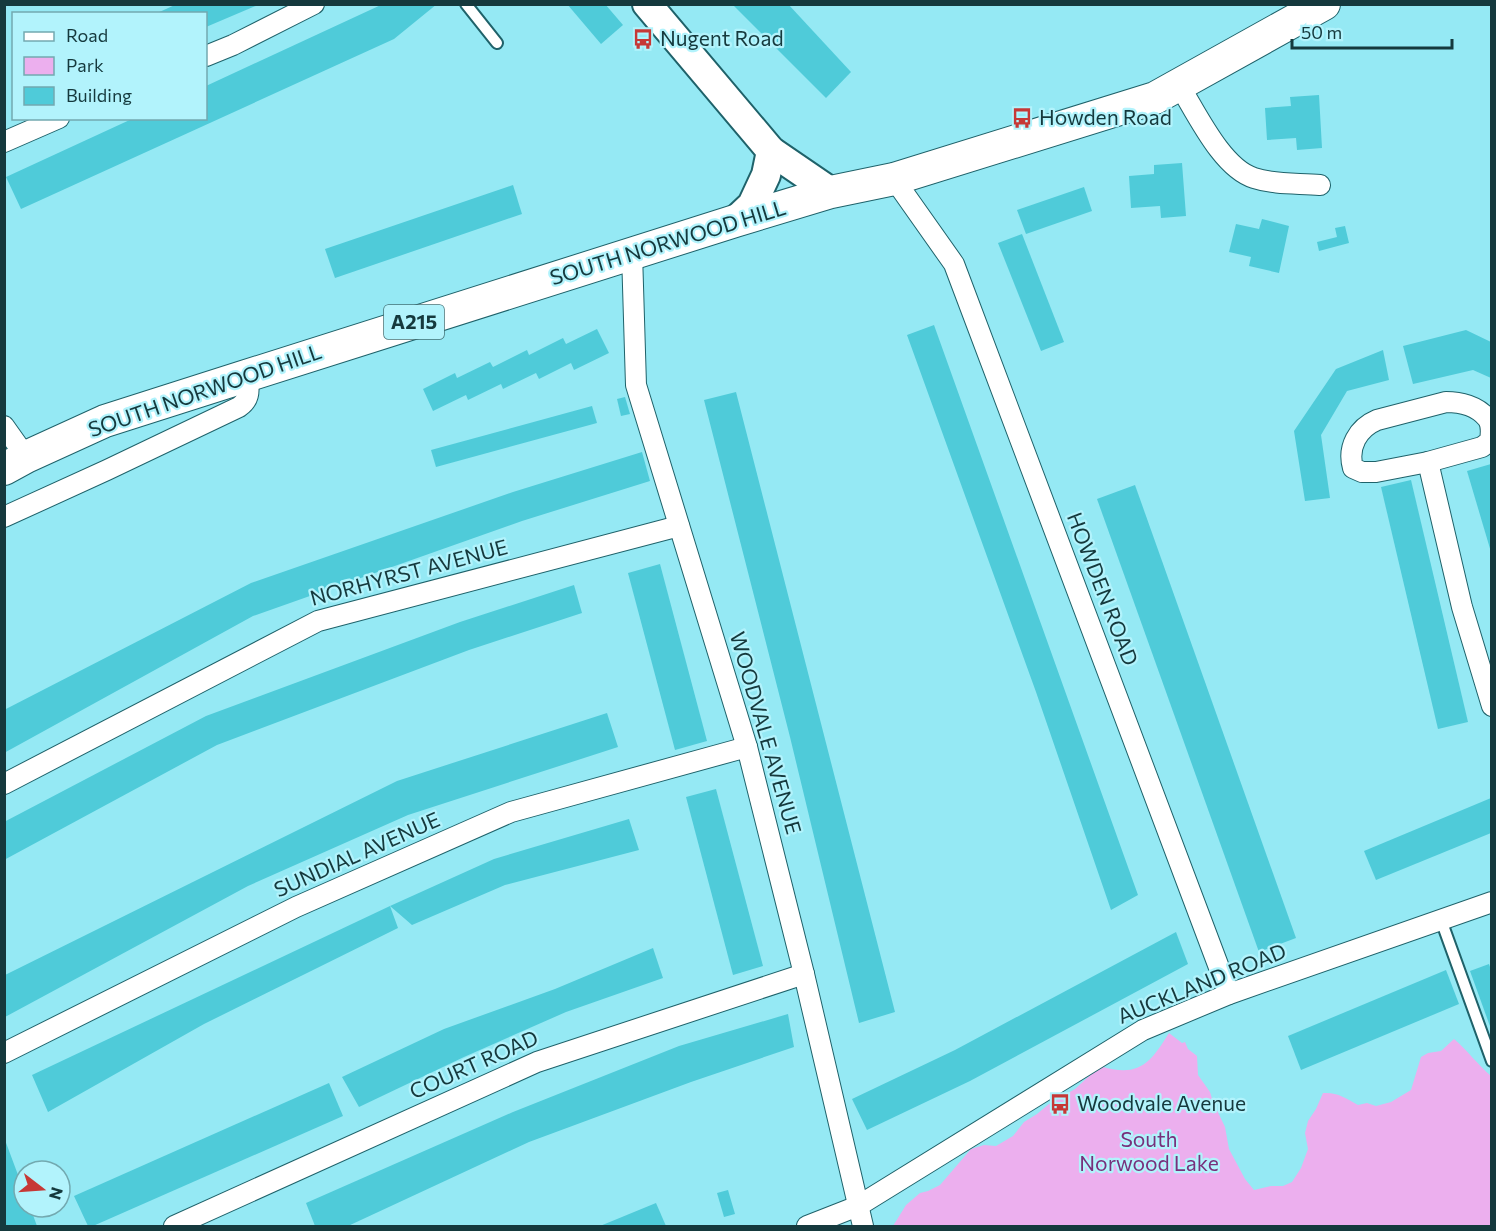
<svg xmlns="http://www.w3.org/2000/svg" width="1496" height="1231" font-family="Commissioner,sans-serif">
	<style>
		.green { fill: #ecafee }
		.building { fill: #4fcbd9 }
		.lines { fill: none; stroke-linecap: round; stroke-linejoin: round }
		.lane-casing { stroke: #1f626a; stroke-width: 14 }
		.street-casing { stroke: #1f626a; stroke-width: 22 }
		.secondary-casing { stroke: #1f626a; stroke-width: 32 }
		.primary-casing { stroke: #1f626a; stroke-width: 34 }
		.lane { stroke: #fff; stroke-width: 10 }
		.street { stroke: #fff; stroke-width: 20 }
		.secondary { stroke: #fff; stroke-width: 28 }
		.primary { stroke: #fff; stroke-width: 32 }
		.labels { text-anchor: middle; stroke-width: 4.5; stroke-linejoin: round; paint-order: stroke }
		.shield { fill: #b2f3fc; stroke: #447176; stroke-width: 1.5 }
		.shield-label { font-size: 20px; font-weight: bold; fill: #15393d }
		.poi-label { font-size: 21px; fill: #15393d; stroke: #b2f3fc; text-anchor: start }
		.street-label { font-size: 21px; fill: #15393d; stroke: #b2f3fc }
		.park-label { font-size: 21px; fill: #78307b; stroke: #b2f3fc }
	</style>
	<rect width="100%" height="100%" fill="#95e9f4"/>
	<!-- green -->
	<path class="green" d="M 1169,1033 L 1182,1043 L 1185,1042 L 1188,1049 L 1197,1056 L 1198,1075 L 1210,1092 L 1213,1102 L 1225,1127 L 1229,1149 L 1245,1179 L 1254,1190 L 1271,1186 L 1283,1186 L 1292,1182 L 1301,1168 L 1308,1149 L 1305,1133 L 1308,1121 L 1316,1109 L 1323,1093 C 1337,1092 1346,1098 1358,1105 L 1367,1103 L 1376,1106 L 1391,1102 L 1411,1090 L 1421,1057 L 1428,1053 L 1441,1051 L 1454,1039 C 1468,1051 1478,1065 1491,1076 L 1491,1226 L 893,1226 L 906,1205 L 920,1193 L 928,1191 L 940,1185 L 971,1149 L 984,1145 L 996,1146 L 1013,1136 L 1024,1122 L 1037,1114 L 1049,1104 L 1075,1089 L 1100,1066 C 1138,1078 1150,1064 1169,1033 Z"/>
	<!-- building -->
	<g class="building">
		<path d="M 177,4 L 258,4 L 258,5 L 206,27 L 206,14 L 155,14 Z"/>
		<path d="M 383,4 L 437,4 L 394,39 L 21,209 L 6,177 L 134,118 L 206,118 L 206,86 Z"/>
		<path d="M 567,4 L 605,4 L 623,25 L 601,44 Z"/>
		<path d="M 732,4 L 788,4 L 851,72 L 826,98 Z"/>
		<path d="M 1319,95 L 1322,148 L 1297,150 L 1296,138 L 1267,140 L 1265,108 L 1291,106 L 1290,97 Z"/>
		<path d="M 1182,163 L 1186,216 L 1161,218 L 1160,206 L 1131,208 L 1129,176 L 1154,174 L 1154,165 Z"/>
		<path d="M 513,185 L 522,214 L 335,278 L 325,249 Z"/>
		<path d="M 1084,187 L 1092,211 L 1026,234 L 1017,210 Z"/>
		<path d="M 1262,219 L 1289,226 L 1279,273 L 1249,266 L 1251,257 L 1229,252 L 1236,224 L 1259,229 Z"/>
		<path d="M 1345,226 L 1349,243 L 1319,251 L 1317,242 L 1337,237 L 1335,228 Z"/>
		<path d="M 1022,234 L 1064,342 L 1041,351 L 998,243 Z"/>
		<path d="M 934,325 L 1138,895 L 1111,910 L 1036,692 L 907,335 Z"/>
		<path d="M 597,329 L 609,353 L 574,370 L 571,363 L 539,379 L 536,373 L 503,389 L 501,384 L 468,400 L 466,395 L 433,411 L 423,389 L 455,373 L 457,378 L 490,362 L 493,367 L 527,350 L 529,355 L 563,338 L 566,344 Z"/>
		<path d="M 1466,330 L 1491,342 L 1491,378 L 1473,370 L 1413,384 L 1403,346 Z"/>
		<path d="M 1383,350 L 1389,380 L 1347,391 L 1321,435 L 1330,498 L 1305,501 L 1294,431 L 1336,369 Z"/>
		<path d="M 736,392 L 895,1012 L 859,1023 L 790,737 L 704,400 Z"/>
		<path d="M 625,397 L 630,414 L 621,416 L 617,399 Z"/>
		<path d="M 592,406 L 597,423 L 436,467 L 431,450 Z"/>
		<path d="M 642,452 L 650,481 L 522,521 L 253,616 L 4,753 L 4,710 L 251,583 L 513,492 Z"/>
		<path d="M 1491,464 L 1491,552 L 1467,471 Z"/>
		<path d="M 1411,480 L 1468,722 L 1438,729 L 1381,487 Z"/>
		<path d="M 1135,485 L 1296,938 L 1259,952 L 1097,499 Z"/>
		<path d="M 660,564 L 707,741 L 675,750 L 628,573 Z"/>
		<path d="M 574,585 L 582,613 L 469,650 L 217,745 L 4,860 L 4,822 L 206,716 L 460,622 Z"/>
		<path d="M 607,713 L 618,747 L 408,815 L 248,886 L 5,1017 L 5,975 L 397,781 Z"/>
		<path d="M 716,789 L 763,966 L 733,975 L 686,797 Z"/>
		<path d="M 1491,798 L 1491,833 L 1376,880 L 1364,851 Z"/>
		<path d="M 629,819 L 639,850 L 505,885 L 412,925 L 390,906 L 494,859 Z"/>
		<path d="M 390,906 L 398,928 L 204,1024 L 48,1112 L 32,1075 Z"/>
		<path d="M 1176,932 L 1188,964 L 970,1081 L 867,1130 L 852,1099 L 955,1050 Z"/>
		<path d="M 653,948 L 663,978 L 566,1012 L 464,1057 L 359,1107 L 342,1077 L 444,1029 L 555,989 Z"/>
		<path d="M 1489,964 L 1491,970 L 1491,1029 L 1470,971 Z"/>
		<path d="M 1446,970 L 1459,1004 L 1301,1070 L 1288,1036 Z"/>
		<path d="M 788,1014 L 794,1047 L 691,1082 L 529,1142 L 348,1226 L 315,1226 L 306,1203 L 513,1112 L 679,1046 Z"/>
		<path d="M 329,1083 L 343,1116 L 93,1226 L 88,1226 L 74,1196 Z"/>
		<path d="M 5,1140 L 24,1191 L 24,1207 L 30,1207 L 37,1226 L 5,1226 Z"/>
		<path d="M 728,1190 L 735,1214 L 724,1217 L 717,1193 Z"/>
		<path d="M 656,1203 L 666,1226 L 600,1226 Z"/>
	</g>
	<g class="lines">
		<!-- lane casing -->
		<g class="lane-casing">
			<g id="lane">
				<path d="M 466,4 L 497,43"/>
				<path d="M 1441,920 L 1492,1061"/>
			</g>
		</g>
		<!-- street casing -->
		<g class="street-casing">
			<g id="street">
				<path d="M 206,56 L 233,45 L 314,4"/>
				<path d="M 1179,85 C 1197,114 1222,168 1254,178 C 1275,185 1299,183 1320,185"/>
				<path d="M 4,142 L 59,118"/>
				<path d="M 894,179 L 954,264 L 1229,994"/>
				<path d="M 632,253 L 636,385 L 747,747 L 804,974 L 863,1226"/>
				<path d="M 1446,402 C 1460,402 1477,406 1487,418 C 1492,424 1491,434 1490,441 L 1482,447 L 1428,462 L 1376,472 L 1362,472 L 1353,468 C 1347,447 1358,428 1377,420 Z"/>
				<path d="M 4,426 L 26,457"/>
				<path d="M 1428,462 L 1462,607 L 1492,706"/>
				<path d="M 4,517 L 107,470 L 239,407 C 251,399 250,388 246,376"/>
				<path d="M 4,784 L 318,621 L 679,526"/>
				<path d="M 4,1053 L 296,907 L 511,812 L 747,747"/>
				<path d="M 174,1226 L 537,1062 L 804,974"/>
				<path d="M 807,1226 L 858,1206 L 1143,1030 L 1229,994 L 1492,902"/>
			</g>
		</g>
		<!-- secondary casing -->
		<g class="secondary-casing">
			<g id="secondary">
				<path d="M 647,4 L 771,151 L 831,192"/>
				<path d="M 735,221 L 752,205 L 766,175 L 771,151"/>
			</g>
		</g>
		<!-- primary casing -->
		<g class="primary-casing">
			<path id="primary" d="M 4,469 L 26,457 L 105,421 L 246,376 L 735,221 L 831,192 L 894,179 L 1155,98 L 1324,4"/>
		</g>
		<!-- lane -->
		<use href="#lane" class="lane"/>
		<!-- street -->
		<use href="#street" class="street"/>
		<!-- secondary -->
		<use href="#secondary" class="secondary"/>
		<!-- primary -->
		<use href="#primary" class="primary"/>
	</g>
	<!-- icons -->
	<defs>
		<g id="bus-bare" transform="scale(1.62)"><path d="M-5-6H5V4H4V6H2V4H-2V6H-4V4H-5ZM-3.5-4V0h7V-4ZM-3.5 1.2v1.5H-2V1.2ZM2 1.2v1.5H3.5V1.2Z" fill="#c63836" stroke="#b2f3fc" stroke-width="2.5" paint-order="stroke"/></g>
	</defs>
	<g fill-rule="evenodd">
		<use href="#bus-bare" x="643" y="39"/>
		<use href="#bus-bare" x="1022" y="118"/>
		<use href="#bus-bare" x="1060" y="1104"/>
	</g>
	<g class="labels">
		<!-- shield labels -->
		<rect class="shield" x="384" y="305" width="60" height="34" rx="4.5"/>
		<g class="shield-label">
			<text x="414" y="329">A215</text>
		</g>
		<!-- poi labels -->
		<g class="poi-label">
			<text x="660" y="46">Nugent Road</text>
			<text x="1039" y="125">Howden Road</text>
			<text x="1077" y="1111">Woodvale Avenue</text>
		</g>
		<!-- street labels -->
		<g class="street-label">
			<text transform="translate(668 243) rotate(-17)" y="7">SOUTH NORWOOD HILL</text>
			<text transform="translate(205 391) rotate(-19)" y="7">SOUTH NORWOOD HILL</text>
			<text transform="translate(409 573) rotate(-15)" y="7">NORHYRST AVENUE</text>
			<text transform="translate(1102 589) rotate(69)" y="7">HOWDEN ROAD</text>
			<text transform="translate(765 733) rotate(74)" y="7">WOODVALE AVENUE</text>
			<text transform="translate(357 855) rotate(-24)" y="7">SUNDIAL AVENUE</text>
			<text transform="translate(1202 984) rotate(-22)" y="7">AUCKLAND ROAD</text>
			<text transform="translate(474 1065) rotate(-24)" y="7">COURT ROAD</text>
		</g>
		<!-- park labels -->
		<g class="park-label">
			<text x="1149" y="1147">South<tspan x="1149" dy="24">Norwood Lake</tspan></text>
		</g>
	</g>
	<!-- border -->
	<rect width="1496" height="1231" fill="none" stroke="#15393d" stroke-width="12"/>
	<!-- legend -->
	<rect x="12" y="12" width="195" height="108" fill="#b2f3fc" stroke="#73a9b0" stroke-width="1.5"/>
	<rect x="24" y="32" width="30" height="9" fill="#ffffff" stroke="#73a9b0" stroke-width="1.5"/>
	<text x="66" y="42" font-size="18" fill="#15393d">Road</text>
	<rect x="24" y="57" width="30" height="18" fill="#ecafee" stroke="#73a9b0" stroke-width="1.5"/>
	<text x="66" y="72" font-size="18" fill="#15393d">Park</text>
	<rect x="24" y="87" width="30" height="18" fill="#4fcbd9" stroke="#73a9b0" stroke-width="1.5"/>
	<text x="66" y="102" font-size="18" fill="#15393d">Building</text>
	<!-- north arrow -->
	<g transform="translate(42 1189) rotate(107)"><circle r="28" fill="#b2f3fc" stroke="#73a9b0" stroke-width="1.5"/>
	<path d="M0-4.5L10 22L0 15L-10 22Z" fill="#c63836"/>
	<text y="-9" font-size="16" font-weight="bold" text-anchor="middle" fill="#15393d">N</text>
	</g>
	<!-- scale -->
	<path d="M1292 39v9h160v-9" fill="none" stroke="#15393d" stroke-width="3"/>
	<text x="1301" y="39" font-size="18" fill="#15393d" stroke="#b2f3fc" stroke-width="4.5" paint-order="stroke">50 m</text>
</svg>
